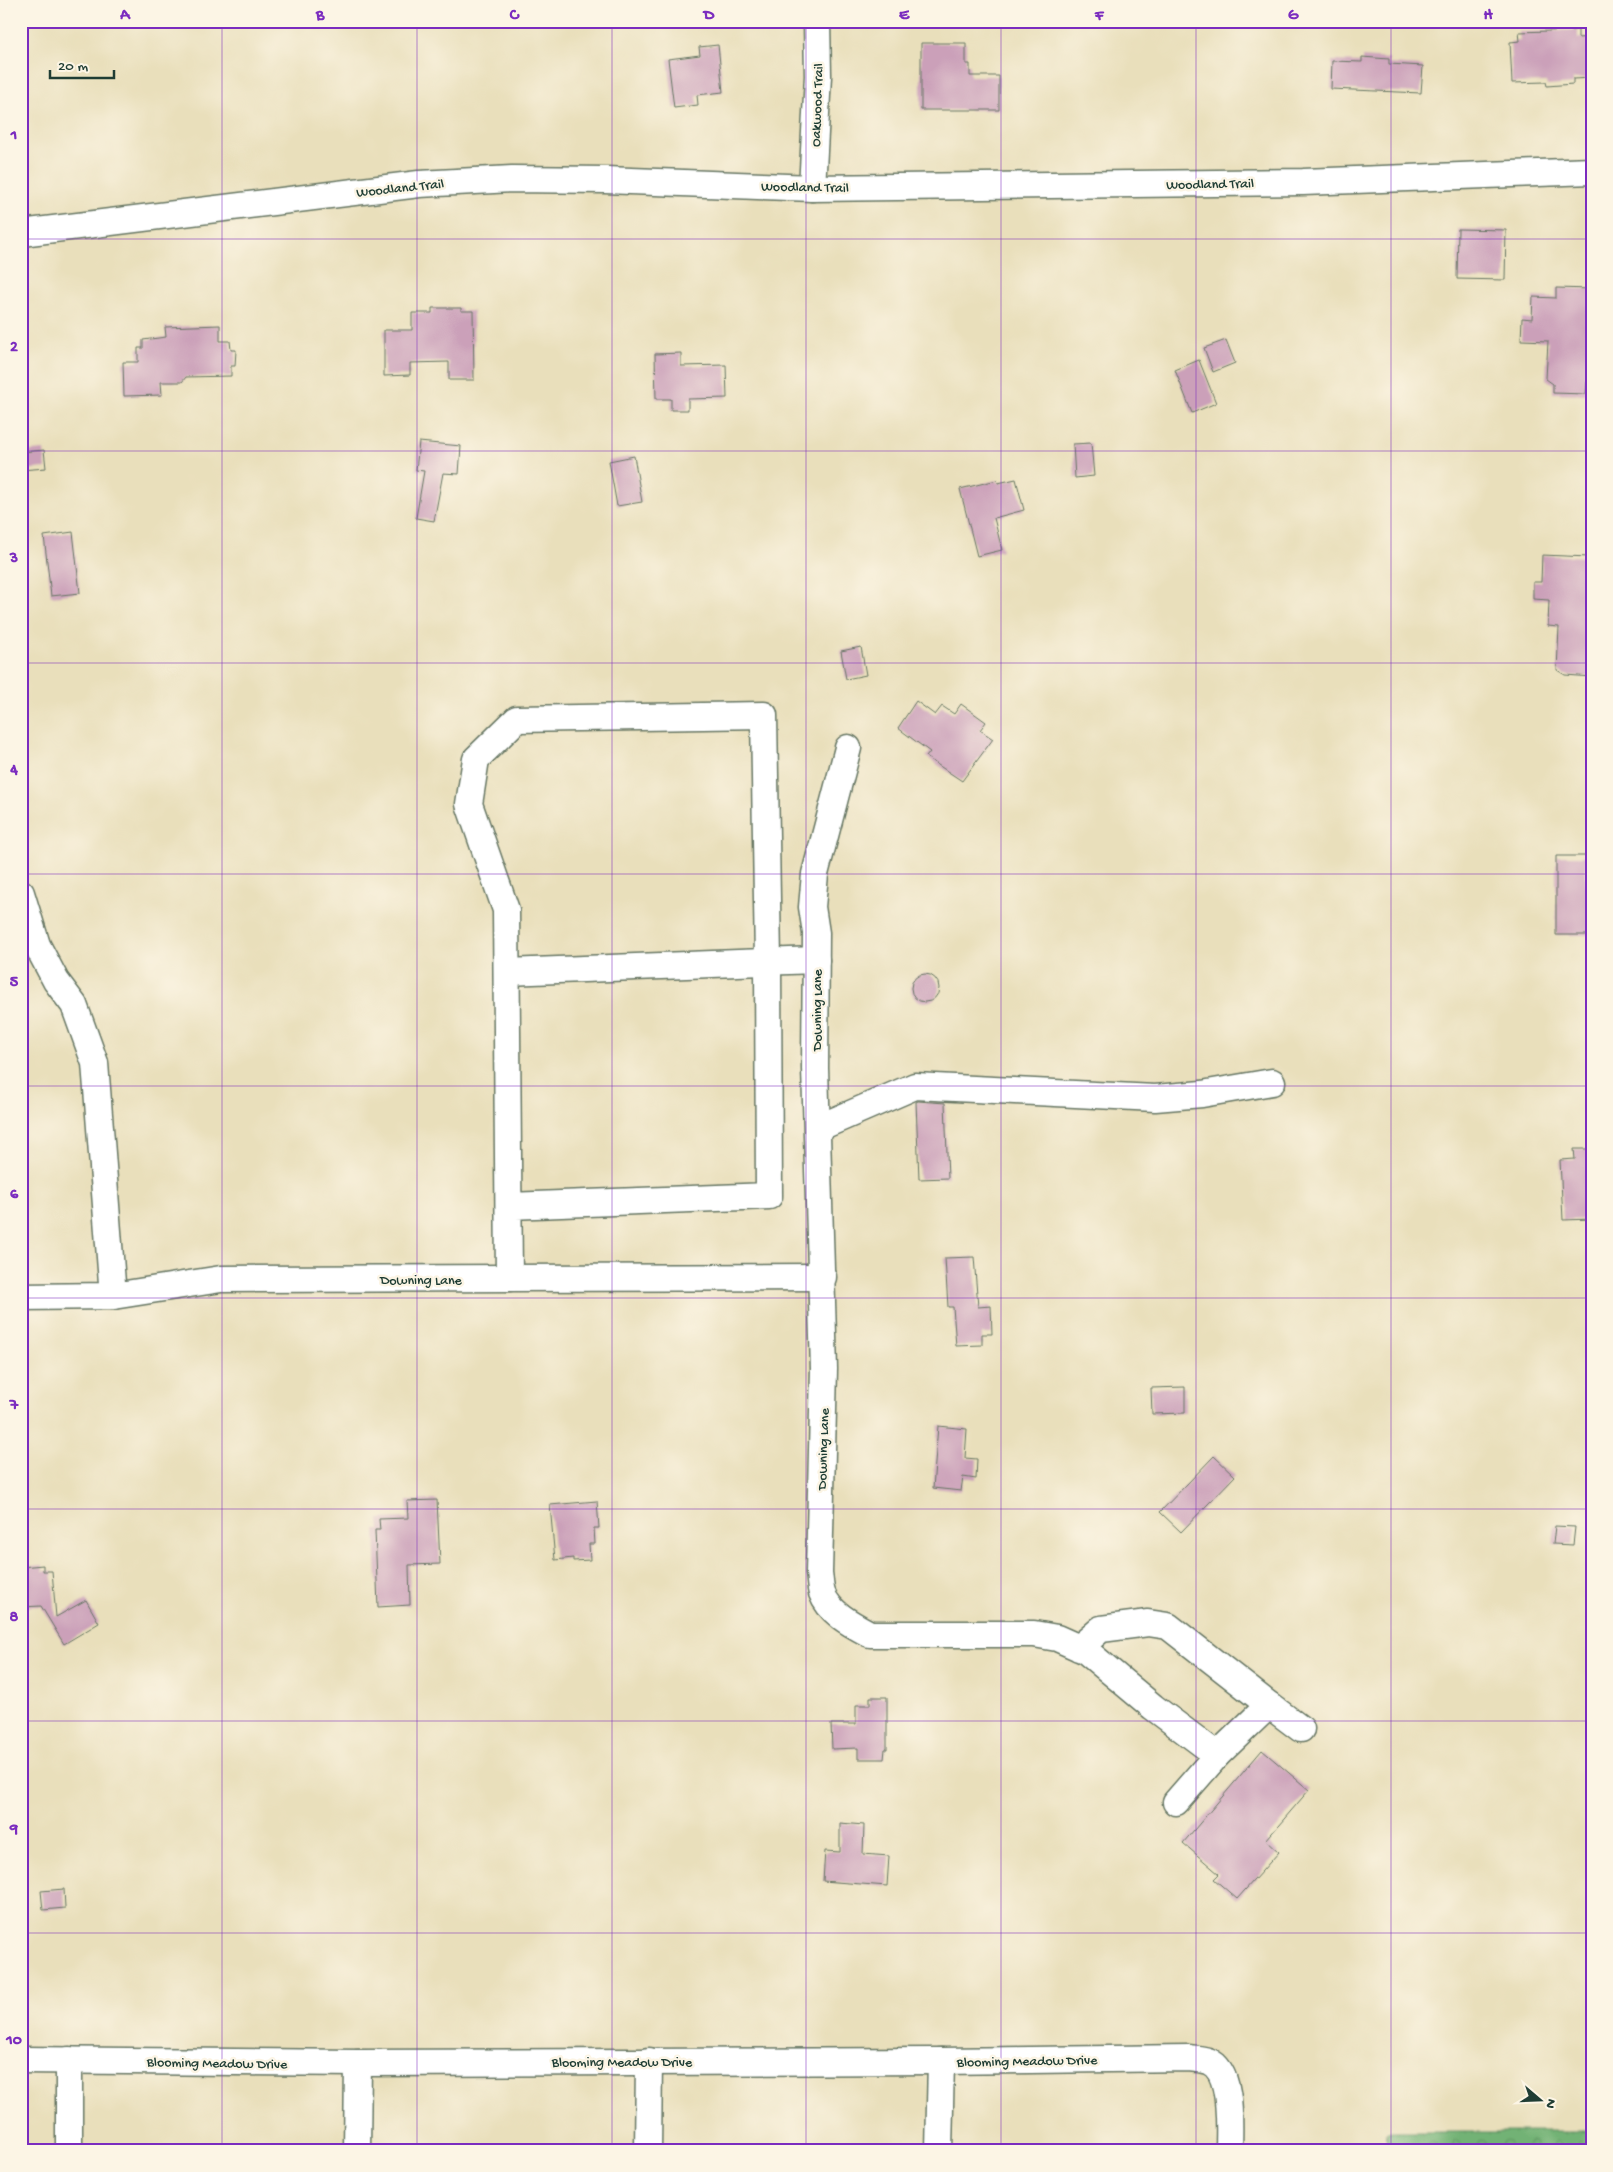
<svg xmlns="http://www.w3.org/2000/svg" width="1613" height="2172" font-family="'Gochi Hand',sans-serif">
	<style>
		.forest { fill: url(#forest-crowns); stroke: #487854 }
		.building { fill: #cba0b9 }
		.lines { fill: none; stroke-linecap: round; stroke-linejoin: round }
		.minor-casing { stroke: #667663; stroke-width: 29 }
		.minor { stroke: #fff; stroke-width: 26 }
		.grid { fill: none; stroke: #7b2cbf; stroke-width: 1; stroke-opacity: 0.55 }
		.labels { text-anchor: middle; stroke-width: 5; stroke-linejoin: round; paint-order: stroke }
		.street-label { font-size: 14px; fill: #1f3d34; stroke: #fcf5e5 }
		.neatline { fill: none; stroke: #7b2cbf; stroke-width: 2 }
		.grid-label { font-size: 16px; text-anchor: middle; font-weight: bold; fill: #7b2cbf }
	</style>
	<defs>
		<pattern id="forest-crowns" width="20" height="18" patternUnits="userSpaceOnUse" patternTransform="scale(1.25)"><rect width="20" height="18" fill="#72b274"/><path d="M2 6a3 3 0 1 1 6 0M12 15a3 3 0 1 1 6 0" fill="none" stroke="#5d9260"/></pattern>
	</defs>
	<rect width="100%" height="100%" fill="#fcf5e5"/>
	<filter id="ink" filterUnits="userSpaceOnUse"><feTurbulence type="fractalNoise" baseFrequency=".02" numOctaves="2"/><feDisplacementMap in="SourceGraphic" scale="10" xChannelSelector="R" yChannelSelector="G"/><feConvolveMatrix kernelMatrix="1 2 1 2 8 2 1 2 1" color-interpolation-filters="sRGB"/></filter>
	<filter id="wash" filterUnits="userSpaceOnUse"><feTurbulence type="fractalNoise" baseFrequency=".0096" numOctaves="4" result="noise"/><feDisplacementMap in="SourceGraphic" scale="20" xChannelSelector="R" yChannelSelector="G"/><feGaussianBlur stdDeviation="1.12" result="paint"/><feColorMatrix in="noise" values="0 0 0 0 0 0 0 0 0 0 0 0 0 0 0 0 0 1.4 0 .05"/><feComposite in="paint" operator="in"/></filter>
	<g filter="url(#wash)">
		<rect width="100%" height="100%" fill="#e9dfbb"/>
		<!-- forest -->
		<path class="forest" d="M 1387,2132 L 1592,2132 L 1592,2151 L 1386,2151 Z"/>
		<g id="blocks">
			<!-- building -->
			<g class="building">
				<path d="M 1578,30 L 1578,38 L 1592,37 L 1592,78 L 1573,79 L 1573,84 L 1547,86 L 1546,82 L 1512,83 L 1510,42 L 1520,41 L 1519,32 Z"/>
				<path d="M 921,43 L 966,43 L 966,64 L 970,64 L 970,76 L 999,76 L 999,110 L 921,110 Z"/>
				<path d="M 718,45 L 723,92 L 697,95 L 698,105 L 674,108 L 668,59 L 700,55 L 699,47 Z"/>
				<path d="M 1362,57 L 1389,59 L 1389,64 L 1423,66 L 1421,93 L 1331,89 L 1332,61 L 1362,62 Z"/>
				<path d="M 1458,229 L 1506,230 L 1505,280 L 1457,279 Z"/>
				<path d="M 1556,288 L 1592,289 L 1592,383 L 1587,382 L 1586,394 L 1553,393 L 1553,384 L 1546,379 L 1548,341 L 1521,340 L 1522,318 L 1532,319 L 1533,297 L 1556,298 Z"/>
				<path d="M 432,308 L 461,308 L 461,311 L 473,311 L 474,380 L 449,380 L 449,362 L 410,363 L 410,375 L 384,376 L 384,330 L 412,330 L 412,313 L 432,313 Z"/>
				<path d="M 220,325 L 220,341 L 230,341 L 231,350 L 236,350 L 235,366 L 231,366 L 231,376 L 186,377 L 182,382 L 161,382 L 162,395 L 124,396 L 123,362 L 138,362 L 138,348 L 143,348 L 143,340 L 166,337 L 165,327 Z"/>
				<path d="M 1226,340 L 1235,363 L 1213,372 L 1204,348 Z"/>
				<path d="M 681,353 L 681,366 L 726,365 L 727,398 L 688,399 L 688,410 L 671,410 L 671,399 L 656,399 L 655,354 Z"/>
				<path d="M 1199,360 L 1216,403 L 1192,413 L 1175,370 Z"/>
				<path d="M 419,442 L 461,446 L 459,474 L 443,473 L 434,521 L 416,518 L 424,471 L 416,470 Z"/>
				<path d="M 1091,443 L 1094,476 L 1075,478 L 1073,444 Z"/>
				<path d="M 44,450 L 46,468 L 21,470 L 21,452 Z"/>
				<path d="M 634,456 L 642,502 L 617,506 L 609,461 Z"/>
				<path d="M 1016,479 L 1024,510 L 994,518 L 1002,550 L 977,556 L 960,489 L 997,480 L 998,483 Z"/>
				<path d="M 73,532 L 80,593 L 51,596 L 44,536 Z"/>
				<path d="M 1542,555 L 1589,557 L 1588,583 L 1592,583 L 1592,677 L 1565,675 L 1557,670 L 1559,627 L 1548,626 L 1549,600 L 1533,599 L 1533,582 L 1541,582 Z"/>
				<path d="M 861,647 L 866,675 L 846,679 L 841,651 Z"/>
				<path d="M 916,701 L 935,715 L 942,706 L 954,714 L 961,704 L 986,722 L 980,730 L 993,739 L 962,781 L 926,757 L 930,752 L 898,728 Z"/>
				<path d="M 1556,856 L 1586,856 L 1586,884 L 1592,884 L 1592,935 L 1556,935 Z"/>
				<circle cx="925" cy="988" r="14"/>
				<path d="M 918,1101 L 945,1103 L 948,1178 L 919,1179 L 916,1102 Z"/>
				<path d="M 1574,1149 L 1592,1149 L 1592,1219 L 1563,1220 L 1560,1160 L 1575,1159 Z"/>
				<path d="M 974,1257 L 978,1307 L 991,1306 L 992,1334 L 982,1334 L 982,1345 L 956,1346 L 953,1307 L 948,1307 L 945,1258 Z"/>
				<path d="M 1185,1387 L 1185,1413 L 1152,1414 L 1151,1388 Z"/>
				<path d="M 938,1426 L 967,1429 L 965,1458 L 977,1459 L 976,1479 L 963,1477 L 961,1491 L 933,1488 Z"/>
				<path d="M 1214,1456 L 1235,1476 L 1181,1532 L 1160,1512 Z"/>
				<path d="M 437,1500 L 440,1564 L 409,1565 L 410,1605 L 378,1607 L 375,1530 L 380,1530 L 379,1519 L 408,1518 L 407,1501 Z"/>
				<path d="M 597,1501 L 599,1528 L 594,1528 L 595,1544 L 589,1544 L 590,1560 L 573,1561 L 573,1558 L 555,1560 L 550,1505 Z"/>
				<path d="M 1555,1526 L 1575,1527 L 1573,1545 L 1553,1544 Z"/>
				<path d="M 43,1565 L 43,1571 L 52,1571 L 56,1617 L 86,1600 L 99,1623 L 64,1644 L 41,1606 L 21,1607 L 21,1567 Z"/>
				<path d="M 870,1697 L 887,1697 L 887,1749 L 885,1749 L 884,1759 L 858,1759 L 858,1748 L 832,1749 L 831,1724 L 856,1724 L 856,1705 L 870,1705 Z"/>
				<path d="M 1262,1750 L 1309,1790 L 1266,1840 L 1279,1852 L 1237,1899 L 1214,1879 L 1219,1874 L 1183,1843 Z"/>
				<path d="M 840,1823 L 864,1825 L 863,1854 L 889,1856 L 887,1886 L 823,1881 L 825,1851 L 840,1852 Z"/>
				<path d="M 64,1889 L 65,1908 L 43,1910 L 41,1891 Z"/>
			</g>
		</g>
	</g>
	<g filter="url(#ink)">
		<use href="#blocks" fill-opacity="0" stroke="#667663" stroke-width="1"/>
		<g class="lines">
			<!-- minor casing -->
			<g class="minor-casing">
				<g id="minor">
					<path d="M 812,188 L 818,76 L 817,21"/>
					<path d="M 21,233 L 419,184 L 512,179 L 605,180 L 812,188 L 1303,182 L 1592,171"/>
					<path d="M 848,748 L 815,874 L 812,907 L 816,933 L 815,1068 L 824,1369 L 819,1573 C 820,1579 820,1587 822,1593 C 829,1613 853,1625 870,1634 L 1034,1634 L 1057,1638 L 1086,1651 L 1153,1707 L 1217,1755 L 1269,1705 L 1168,1626 L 1148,1623 L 1101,1629 L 1079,1648"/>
					<path d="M 21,893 L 37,945 L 56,981 L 74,1005 L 95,1063 L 113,1296"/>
					<path d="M 507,972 L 816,960"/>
					<path d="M 818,1128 L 915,1086 L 1155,1098 L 1202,1094 L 1272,1082"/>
					<path d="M 509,1206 L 769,1196 L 768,961 L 764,715 L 517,719 L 476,759 L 469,804 L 506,910 L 509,1278"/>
					<path d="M 21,1297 L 113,1296 L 221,1279 L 823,1277"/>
					<path d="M 1269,1705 L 1301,1729"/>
					<path d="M 1176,1802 L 1217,1755"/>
					<path d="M 21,2060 L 358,2063 L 941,2061 L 1189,2058 C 1195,2059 1202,2059 1208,2061 C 1234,2071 1229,2128 1229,2151"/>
					<path d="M 69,2151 L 69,2060"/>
					<path d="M 357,2151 L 358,2063"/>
					<path d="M 648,2151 L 649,2061"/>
					<path d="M 939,2151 L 941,2061"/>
				</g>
			</g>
			<!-- minor -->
			<use href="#minor" class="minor"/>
		</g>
	</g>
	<!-- grid -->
	<path class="grid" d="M 222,21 L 222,2151M 417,21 L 417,2151M 612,21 L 612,2151M 806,21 L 806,2151M 1001,21 L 1001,2151M 1196,21 L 1196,2151M 1391,21 L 1391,2151M 21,239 L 1592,239M 21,451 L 1592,451M 21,663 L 1592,663M 21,874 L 1592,874M 21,1086 L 1592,1086M 21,1298 L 1592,1298M 21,1509 L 1592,1509M 21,1721 L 1592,1721M 21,1933 L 1592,1933"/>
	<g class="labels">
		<!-- street labels -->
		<g class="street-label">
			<text transform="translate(816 105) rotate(-88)" y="5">Oakwood Trail</text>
			<text transform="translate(1210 183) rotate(-1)" y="5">Woodland Trail</text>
			<text transform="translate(805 186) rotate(1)" y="5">Woodland Trail</text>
			<text transform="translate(400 187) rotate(-6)" y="5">Woodland Trail</text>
			<text transform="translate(816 1010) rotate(-90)" y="5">Downing Lane</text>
			<text x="421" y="1284">Downing Lane</text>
			<text transform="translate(822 1449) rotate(-88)" y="5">Downing Lane</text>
			<text transform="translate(1027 2060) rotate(-1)" y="5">Blooming Meadow Drive</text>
			<text x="622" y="2066">Blooming Meadow Drive</text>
			<text transform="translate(217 2062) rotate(1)" y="5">Blooming Meadow Drive</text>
		</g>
	</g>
	<!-- margin -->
	<rect width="1613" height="2172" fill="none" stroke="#fcf5e5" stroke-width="55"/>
	<!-- north arrow -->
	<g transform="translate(1540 2100) rotate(109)" stroke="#fcf5e5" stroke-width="4" paint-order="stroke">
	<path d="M0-4L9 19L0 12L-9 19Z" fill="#1f3d34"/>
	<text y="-8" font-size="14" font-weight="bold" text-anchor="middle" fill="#1f3d34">N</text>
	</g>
	<!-- scale -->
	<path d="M50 70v8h64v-8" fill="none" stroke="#1f3d34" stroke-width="2.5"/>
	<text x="58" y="70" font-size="15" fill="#1f3d34" stroke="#fcf5e5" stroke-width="4" paint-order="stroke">20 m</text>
	<rect x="28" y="28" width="1558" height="2116" class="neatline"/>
	<g class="grid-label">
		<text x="125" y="19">A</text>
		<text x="320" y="19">B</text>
		<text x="514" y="19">C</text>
		<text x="709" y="19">D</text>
		<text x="904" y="19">E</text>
		<text x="1099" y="19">F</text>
		<text x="1293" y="19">G</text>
		<text x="1488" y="19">H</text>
		<text x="14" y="139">1</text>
		<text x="14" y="351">2</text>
		<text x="14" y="562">3</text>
		<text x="14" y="774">4</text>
		<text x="14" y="986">5</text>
		<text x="14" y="1198">6</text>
		<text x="14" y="1409">7</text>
		<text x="14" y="1621">8</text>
		<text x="14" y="1833">9</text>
		<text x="14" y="2044">10</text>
	</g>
</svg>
